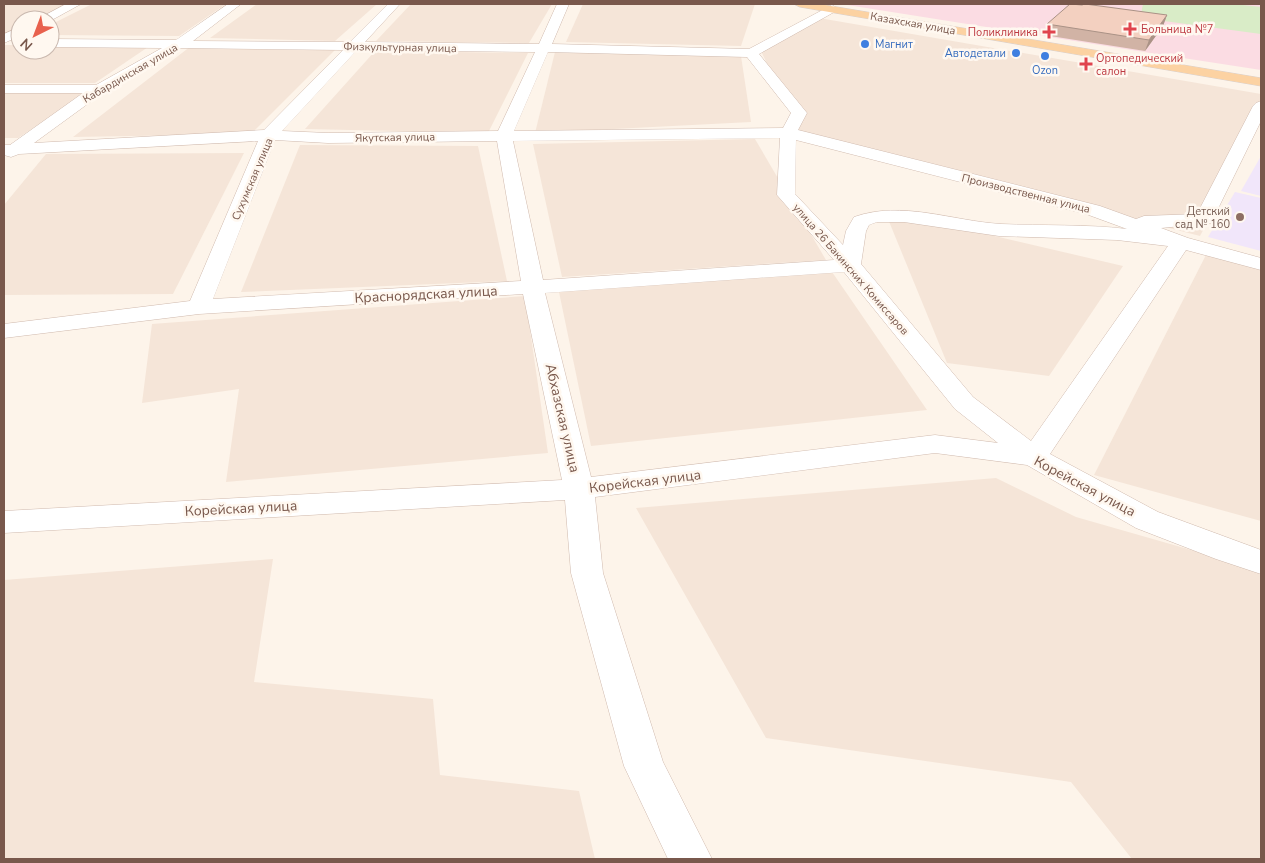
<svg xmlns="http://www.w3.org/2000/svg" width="1265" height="863" font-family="'Nunito Sans',sans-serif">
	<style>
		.residential { fill: #f5e5d8 }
		.education { fill: #f1e6fa }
		.medical { fill: #fbdce3 }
		.green { fill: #d9ecc7 }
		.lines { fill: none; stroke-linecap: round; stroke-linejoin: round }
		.minor-casing { stroke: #d0baae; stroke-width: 1 }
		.major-casing { stroke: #d9d0cd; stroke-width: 1 }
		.minor { fill: #fff; fill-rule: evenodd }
		.major { fill: #fcd2a2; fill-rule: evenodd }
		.wall { fill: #d1b3a5 }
		.shaded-wall { fill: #aa9286 }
		.building { fill: #f3d0c0; stroke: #aa9286 }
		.health-dot { fill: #e0444e; stroke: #fff8f0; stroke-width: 2 }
		.shop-dot { fill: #3f7fe0; stroke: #fff8f0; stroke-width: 2 }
		.education-dot { fill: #8d6e63; stroke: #fff8f0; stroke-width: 2 }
		.labels { text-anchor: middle; stroke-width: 5; stroke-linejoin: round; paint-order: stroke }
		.far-street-label { font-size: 11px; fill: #79584c; stroke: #fff8f0 }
		.far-health-label { font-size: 11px; fill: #be3a42; stroke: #fff8f0; text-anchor: start }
		.far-shop-label { font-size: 11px; fill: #366cbe; stroke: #fff8f0; text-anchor: start }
		.far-education-label { font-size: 11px; fill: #785e54; stroke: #fff8f0; text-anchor: end }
		.street-label { font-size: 14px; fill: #79584c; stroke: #fff8f0 }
	</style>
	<rect width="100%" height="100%" fill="#fdf4ea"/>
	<!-- residential -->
	<g class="residential">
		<path d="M 4,4 L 68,4 L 35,20 L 20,20 L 20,28 L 4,36 Z"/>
		<path d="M 92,4 L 226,4 L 179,36 L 50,35 L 50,25 Z"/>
		<path d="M 257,4 L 377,4 L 335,41 L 210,38 Z"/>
		<path d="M 411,4 L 552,4 L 529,43 L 376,41 Z"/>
		<path d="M 583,4 L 755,4 L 741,46 L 566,42 Z"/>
		<path d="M 819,18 L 1261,94 L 1261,120 L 1200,236 L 800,132 L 759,47 Z"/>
		<path d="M 4,45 L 20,45 L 20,50 L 50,50 L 50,45 L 151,45 L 95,83 L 4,83 Z"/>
		<path d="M 191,46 L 336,49 L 251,134 L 73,137 Z"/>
		<path d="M 375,51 L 528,53 L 488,133 L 305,129 Z"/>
		<path d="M 555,52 L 741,56 L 751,122 L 535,133 Z"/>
		<path d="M 91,90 L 18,138 L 4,138 L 4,91 Z"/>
		<path d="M 755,139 L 826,260 L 562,277 L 533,144 Z"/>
		<path d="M 300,145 L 478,146 L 507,281 L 241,292 Z"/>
		<path d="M 244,153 L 173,294 L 4,295 L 4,205 L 46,154 Z"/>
		<path d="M 914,217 L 1123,266 L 1049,376 L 947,363 L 888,219 Z"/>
		<path d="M 1207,253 L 1261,267 L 1261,521 L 1094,475 Z"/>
		<path d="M 830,269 L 927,410 L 591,446 L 559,292 Z"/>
		<path d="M 525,296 L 548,453 L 226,482 L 239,389 L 142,403 L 152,324 Z"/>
		<path d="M 996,478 L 1076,517 L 1261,570 L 1261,859 L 1132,859 L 1071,782 L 766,738 L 636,508 Z"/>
		<path d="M 273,559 L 254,682 L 433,699 L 440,775 L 579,791 L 595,859 L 4,859 L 4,580 Z"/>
	</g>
	<!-- education -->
	<g class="education">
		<path d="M 1261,156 L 1261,196 L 1241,191 Z"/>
		<path d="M 1235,192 L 1261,198 L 1261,251 L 1208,237 Z"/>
	</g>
	<!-- medical -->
	<path class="medical" d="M 841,4 L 1261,4 L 1261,70 L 1157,54 Z"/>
	<!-- green -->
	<path class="green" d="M 1143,4 L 1234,4 L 1261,7 L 1261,34 L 1164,21 L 1141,14 Z"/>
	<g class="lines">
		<!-- minor casing -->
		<g class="minor-casing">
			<g id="minor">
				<path d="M 66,4 L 81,4 L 50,21 L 36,20 Z"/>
				<path d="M 228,4 L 241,4 L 193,41 L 350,42 L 388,4 L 400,4 L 365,42 L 539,44 L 557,4 L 569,4 L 552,44 L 749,49 L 832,5 L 838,9 L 836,11 L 759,54 L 807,113 L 798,130 L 1100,206 L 1136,219 L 1144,216 L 1197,214 L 1253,106 L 1256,103 L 1261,101 L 1261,121 L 1211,223 L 1161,228 L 1188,238 L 1261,258 L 1261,270 L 1186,250 L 1050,454 L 1158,512 L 1261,550 L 1261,574 L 1216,559 L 1136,528 L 1027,465 L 935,453 L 595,497 L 603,573 L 663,762 L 712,859 L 668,859 L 624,766 L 571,573 L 565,500 L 4,533 L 4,511 L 562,480 L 523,294 L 199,314 L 4,338 L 4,324 L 190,301 L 258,141 L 19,154 L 11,157 L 4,155 L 4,145 L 10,145 L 83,93 L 4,93 L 4,85 L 96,85 L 162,48 L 50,47 L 50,39 L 176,40 ZM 181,48 L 343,50 L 264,130 L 34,143 L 104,92 ZM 357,50 L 535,52 L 498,131 L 328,133 L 282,131 ZM 548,52 L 747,57 L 791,113 L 783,128 L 514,131 ZM 780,138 L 777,195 L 834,260 L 543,280 L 513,141 ZM 275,140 L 328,143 L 497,141 L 521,281 L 213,299 ZM 796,140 L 1086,214 L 1127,229 C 1086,224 1043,226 1001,224 C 952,221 902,200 854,217 L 846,231 L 843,245 L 795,194 ZM 877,222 L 904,222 L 999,236 L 1117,240 L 1168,246 L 1031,441 L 973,397 L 861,264 L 866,231 L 869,225 ZM 844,272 L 955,409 L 998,443 L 935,435 L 591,477 L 545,293 Z"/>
				<path d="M 20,27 L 20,36 L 4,43 L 4,34 Z"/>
			</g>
		</g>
		<!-- major casing -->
		<g class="major-casing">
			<path id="major" d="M 794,4 L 819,4 L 1261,78 L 1261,86 L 800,7 Z"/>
		</g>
		<!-- minor -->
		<use href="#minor" class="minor"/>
		<!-- major -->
		<use href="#major" class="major"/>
	</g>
	<!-- wall -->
	<path class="wall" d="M 1082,5 L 1167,15 L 1163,26 L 1145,51 L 1044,35 L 1047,24 Z"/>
	<!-- shaded-wall -->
	<path class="shaded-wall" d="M 1167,15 L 1163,26 L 1145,51 L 1149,40 Z"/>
	<!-- building -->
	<path class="building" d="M 1070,4 L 1082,5 L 1085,4 L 1167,15 L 1149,40 L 1047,24 Z"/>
	<!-- markers -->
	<g class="health-dot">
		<path d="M1127.5 21.5h5v5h5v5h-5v5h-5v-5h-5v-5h5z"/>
		<path d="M1046.5 24.5h5v5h5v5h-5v5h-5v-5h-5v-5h5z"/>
		<path d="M1083.5 56.5h5v5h5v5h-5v5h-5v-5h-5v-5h5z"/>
	</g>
	<g class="shop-dot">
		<circle cx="865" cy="44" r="5"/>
		<circle cx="1016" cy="53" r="5"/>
		<circle cx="1045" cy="56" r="5"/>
	</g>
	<circle class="education-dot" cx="1240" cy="217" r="5"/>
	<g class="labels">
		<!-- far-street labels -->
		<g class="far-street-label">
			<text transform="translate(913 23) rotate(10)" y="4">Казахская улица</text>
			<text transform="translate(400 47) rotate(1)" y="4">Физкультурная улица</text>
			<text transform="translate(130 73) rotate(-30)" y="4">Кабардинская улица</text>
			<text transform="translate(395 137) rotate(-1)" y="4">Якутская улица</text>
			<text transform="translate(252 179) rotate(-67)" y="4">Сухумская улица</text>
			<text transform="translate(1026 193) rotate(14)" y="4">Производственная улица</text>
			<text transform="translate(851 269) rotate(49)" y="4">улица 26 Бакинских Комиссаров</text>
		</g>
		<!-- far-health labels -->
		<g class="far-health-label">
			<text x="1141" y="33">Больница №7</text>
			<text x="1038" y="36" text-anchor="end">Поликлиника</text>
			<text x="1096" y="62">Ортопедический<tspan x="1096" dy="13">салон</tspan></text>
		</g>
		<!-- far-shop labels -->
		<g class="far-shop-label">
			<text x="875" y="48">Магнит</text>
			<text x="1006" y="57" text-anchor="end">Автодетали</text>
			<text x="1045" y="74" text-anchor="middle">Ozon</text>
		</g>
		<!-- far-education labels -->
		<g class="far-education-label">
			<text x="1230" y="215">Детский<tspan x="1230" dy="13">сад № 160</tspan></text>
		</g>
		<!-- street labels -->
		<g class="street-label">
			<text transform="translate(426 294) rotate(-3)" y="5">Краснорядская улица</text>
			<text transform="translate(563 418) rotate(77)" y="5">Абхазская улица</text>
			<text transform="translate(645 481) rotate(-7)" y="5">Корейская улица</text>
			<text transform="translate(1085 486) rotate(28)" y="5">Корейская улица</text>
			<text transform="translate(241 508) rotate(-3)" y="5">Корейская улица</text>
		</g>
	</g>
	<!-- border -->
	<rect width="1265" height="863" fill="none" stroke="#79584c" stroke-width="10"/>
	<!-- north arrow -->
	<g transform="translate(35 35) rotate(222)"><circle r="24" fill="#fff8f0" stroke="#c9b8ae"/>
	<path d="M0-4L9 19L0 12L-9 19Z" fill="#e8614d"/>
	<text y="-8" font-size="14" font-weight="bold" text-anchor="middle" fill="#79584c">N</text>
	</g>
</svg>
